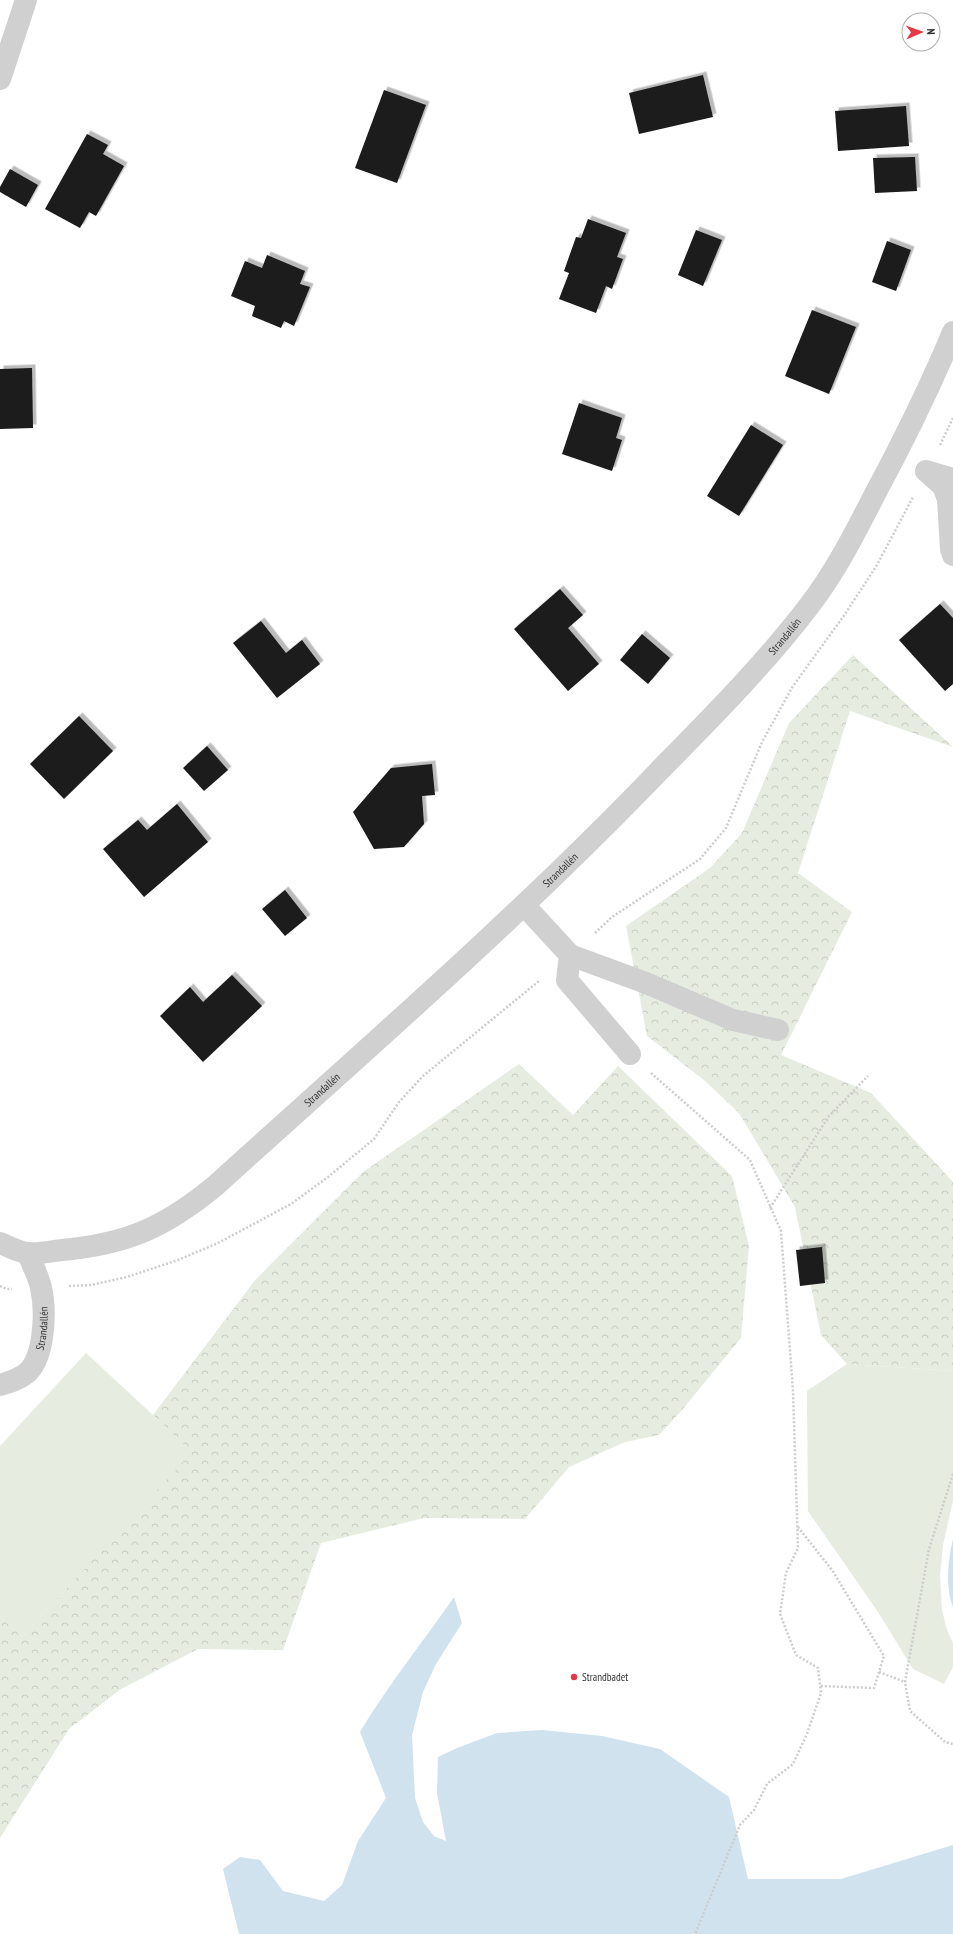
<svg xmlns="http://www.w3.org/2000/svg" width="953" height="1934" font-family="'PT Sans Narrow',sans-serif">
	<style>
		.grass { fill: #e6ecdf }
		.forest { fill: url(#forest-crowns) }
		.water { fill: #cfe2ee }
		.building { fill: #1a1a1a; filter: url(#shadow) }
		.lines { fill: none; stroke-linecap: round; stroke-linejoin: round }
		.path { stroke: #cdcdcd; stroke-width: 2.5; stroke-dasharray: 2 2; stroke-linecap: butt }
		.minor { stroke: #d0d0d0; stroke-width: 22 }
		.poi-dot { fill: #e63946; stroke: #fff; stroke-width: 1.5 }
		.labels { text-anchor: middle; stroke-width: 4; stroke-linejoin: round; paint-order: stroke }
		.street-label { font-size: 11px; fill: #333; stroke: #fff }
		.poi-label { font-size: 11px; fill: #333; stroke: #fff; text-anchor: start }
	</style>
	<defs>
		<pattern id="forest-crowns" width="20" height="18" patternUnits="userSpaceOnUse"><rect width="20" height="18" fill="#e6ecdf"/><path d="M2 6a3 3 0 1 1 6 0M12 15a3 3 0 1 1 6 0" fill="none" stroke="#c6cbc0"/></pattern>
		<filter id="shadow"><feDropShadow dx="3.5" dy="-3.5" stdDeviation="0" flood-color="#0004"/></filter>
	</defs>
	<rect width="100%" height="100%" fill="#fff"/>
	<!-- grass -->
	<g class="grass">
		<path d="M 86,1353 L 193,1452 L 22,1637 L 0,1617 L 0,1446 Z"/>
		<path d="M 847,1364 L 953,1371 L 953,1501 L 943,1545 L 940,1576 L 942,1610 L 947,1630 L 953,1643 L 953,1667 L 944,1684 L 913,1669 L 878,1612 L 808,1511 L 807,1391 Z"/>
	</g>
	<!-- forest -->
	<g class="forest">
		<path d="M 853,655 L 953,747 L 850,711 L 798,873 L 852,912 L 781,1055 L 871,1093 L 953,1182 L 953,1371 L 847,1364 L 821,1335 L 795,1207 L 739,1113 L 704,1080 L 647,1036 L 626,926 L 710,868 L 742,833 L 789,723 Z"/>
		<path d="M 519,1064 L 573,1115 L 618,1066 L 732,1176 L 749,1246 L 741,1338 L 682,1410 L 659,1435 L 625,1442 L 569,1467 L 525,1519 L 424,1518 L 321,1543 L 283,1650 L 198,1649 L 121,1689 L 69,1729 L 0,1838 L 0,1617 L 22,1637 L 192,1452 L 153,1415 L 256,1279 L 363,1172 Z"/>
	</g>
	<!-- water -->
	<g class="water">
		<path d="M 953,1539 L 953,1607 C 945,1587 948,1560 953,1539 Z"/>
		<path d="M 454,1597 L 462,1623 L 436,1664 L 423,1692 L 412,1735 L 415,1798 L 423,1822 L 434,1836 L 446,1841 L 437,1793 L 438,1757 L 457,1748 L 497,1733 L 542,1730 L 602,1736 L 660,1749 L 729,1797 L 748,1879 L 841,1879 L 953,1845 L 953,1934 L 239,1934 L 223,1869 L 240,1857 L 260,1860 L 283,1891 L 324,1901 L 342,1885 L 358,1841 L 386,1798 L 360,1732 C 388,1685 423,1642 454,1597 Z"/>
	</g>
	<!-- building -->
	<g class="building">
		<path d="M 703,75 L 713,117 L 639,134 L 629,93 Z"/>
		<path d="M 384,90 L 426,105 L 397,183 L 355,168 Z"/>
		<path d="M 906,106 L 909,146 L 838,151 L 835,111 Z"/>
		<path d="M 87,134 L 108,145 L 103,154 L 124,166 L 96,216 L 89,212 L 80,228 L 45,209 Z"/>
		<path d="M 915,157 L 917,191 L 875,193 L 873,158 Z"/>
		<path d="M 10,169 L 38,185 L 26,207 L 0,192 L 0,187 Z"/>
		<path d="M 588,219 L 626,233 L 617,257 L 623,259 L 612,289 L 606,286 L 596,313 L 559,299 L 569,273 L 564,271 L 576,237 L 581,238 Z"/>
		<path d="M 696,230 L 722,240 L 703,286 L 678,275 Z"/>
		<path d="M 887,241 L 911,250 L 896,291 L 872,282 Z"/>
		<path d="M 267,255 L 305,271 L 300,284 L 310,287 L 294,326 L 284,321 L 281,328 L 252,316 L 255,306 L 231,296 L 245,261 L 262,268 Z"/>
		<path d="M 812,310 L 856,327 L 829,394 L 785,376 Z"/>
		<path d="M 32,368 L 33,428 L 0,429 L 0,369 Z"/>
		<path d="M 579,403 L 622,418 L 616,438 L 622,440 L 612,471 L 562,454 Z"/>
		<path d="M 751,425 L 783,445 L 739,516 L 707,496 Z"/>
		<path d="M 560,589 L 583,615 L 568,628 L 599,664 L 568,691 L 514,629 Z"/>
		<path d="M 940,604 L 953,618 L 953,684 L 945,691 L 899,640 Z"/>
		<path d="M 261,621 L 286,653 L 302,640 L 320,664 L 277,698 L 233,643 Z"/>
		<path d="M 642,634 L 670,658 L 648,684 L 620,660 Z"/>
		<path d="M 79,716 L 113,751 L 64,799 L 30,764 Z"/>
		<path d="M 207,746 L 228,770 L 204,791 L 183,768 Z"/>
		<path d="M 432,764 L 435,795 L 422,796 L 424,824 L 404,847 L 374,849 L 353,812 L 391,768 Z"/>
		<path d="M 177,804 L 208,842 L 144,897 L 103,849 L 138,820 L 147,830 Z"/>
		<path d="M 285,890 L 307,918 L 285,936 L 262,909 Z"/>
		<path d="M 232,975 L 262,1006 L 203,1062 L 160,1016 L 190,987 L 203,1002 Z"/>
		<path d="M 822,1247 L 825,1283 L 800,1286 L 796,1250 Z"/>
	</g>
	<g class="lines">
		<!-- path -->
		<g class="path">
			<path d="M 940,445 L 953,418"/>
			<path d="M 595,933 L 612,917 L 700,859 L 726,828 L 762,742 L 793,686 L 843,617 L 877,565 L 913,497"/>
			<path d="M 651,1073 L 750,1160 L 781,1231 L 793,1391 L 798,1548 L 786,1573 L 780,1614 L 796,1655 L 818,1668 L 821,1693 L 807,1734 L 793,1764 L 767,1784 L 754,1810 L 740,1825 L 695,1934"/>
			<path d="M 770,1208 L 829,1116 L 868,1076"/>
			<path d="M 0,1286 L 7,1289 L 12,1289"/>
			<path d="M 69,1286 L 91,1285 L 127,1277 L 178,1260 L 218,1243 L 291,1204 L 328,1177 L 374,1139 L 399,1102 L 423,1076 L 539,981"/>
			<path d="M 953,1474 L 929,1549 L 905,1682 L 910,1711 L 945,1742 L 953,1744"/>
			<path d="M 798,1527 L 832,1570 L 884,1656 L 874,1688 L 820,1686"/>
			<path d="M 879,1672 L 905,1682"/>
		</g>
		<!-- minor -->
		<g class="minor">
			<path d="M 0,79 L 26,0"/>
			<path d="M 953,479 L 926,471 L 943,486 L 948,499 L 951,549 L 953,555"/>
			<path d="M 524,905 L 570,955 L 567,980 L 630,1054"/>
			<path d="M 570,955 L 646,983 L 733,1020 L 778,1030"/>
			<path id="s1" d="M 0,1243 C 8,1246 20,1253 29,1253 C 40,1254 52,1251 62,1250 C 128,1244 165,1227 215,1186 C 365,1050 519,917 659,771 C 711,718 764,665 809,606 C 836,571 856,531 876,492 C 904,440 930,387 953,332"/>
			<path id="s2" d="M 0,1385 C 10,1382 20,1379 28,1372 C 45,1355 46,1310 41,1288 C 39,1277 32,1265 28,1253"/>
		</g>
	</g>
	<!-- markers -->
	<circle class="poi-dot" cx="574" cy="1677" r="4"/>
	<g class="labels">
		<!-- street labels -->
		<g class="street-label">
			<text dy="4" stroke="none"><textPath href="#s1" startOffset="1025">Strandallén</textPath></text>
			<text dy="4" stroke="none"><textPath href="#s1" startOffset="701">Strandallén</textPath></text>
			<text dy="4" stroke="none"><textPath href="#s1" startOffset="377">Strandallén</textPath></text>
			<text dy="4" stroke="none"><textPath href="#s2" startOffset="78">Strandallén</textPath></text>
		</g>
		<!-- poi labels -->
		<g class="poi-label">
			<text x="582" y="1681">Strandbadet</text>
		</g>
	</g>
	<!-- north arrow -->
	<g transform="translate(921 32) rotate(88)"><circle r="19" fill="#ffffff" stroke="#adadad"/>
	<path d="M0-3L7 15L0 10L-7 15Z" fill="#e63946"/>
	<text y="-6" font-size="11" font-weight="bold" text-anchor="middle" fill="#333333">N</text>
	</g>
</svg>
